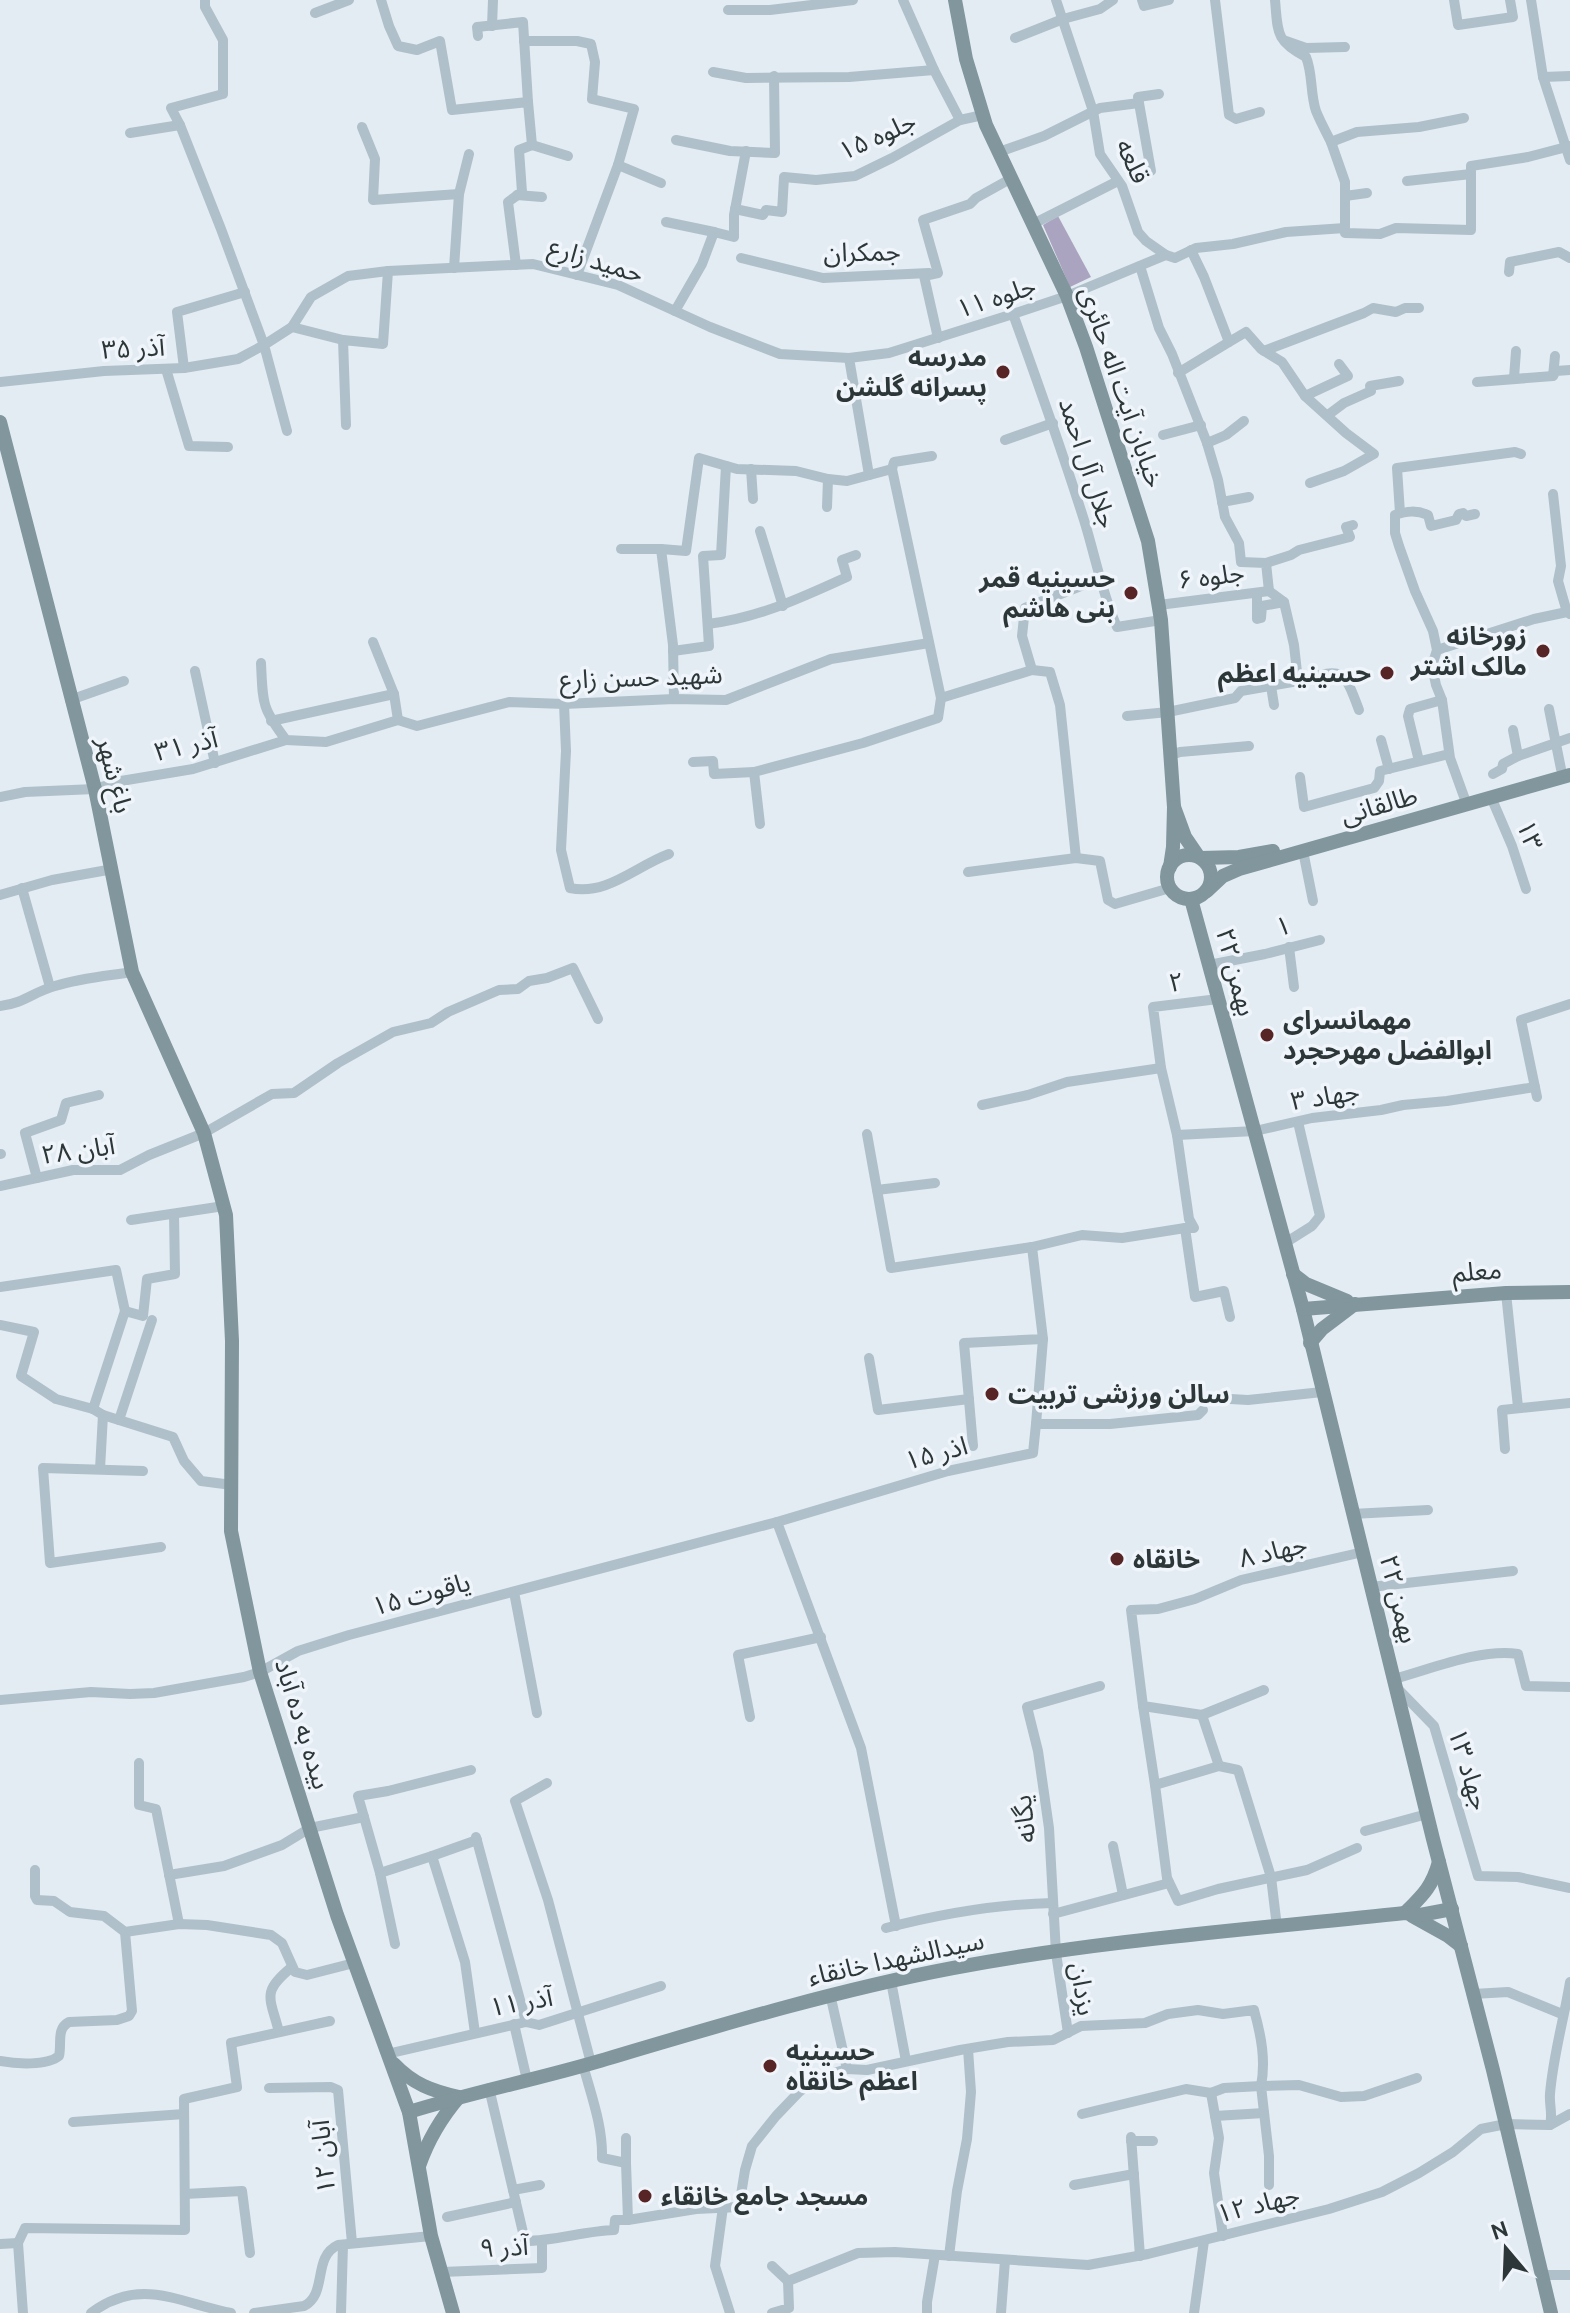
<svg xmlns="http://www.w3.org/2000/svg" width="1570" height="2313" font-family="Ubuntu,'Noto Sans Arabic',sans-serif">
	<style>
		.green { fill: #aaa4c0 }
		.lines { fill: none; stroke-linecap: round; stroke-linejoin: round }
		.street { stroke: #afc0ca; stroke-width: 10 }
		.secondary { stroke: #81969d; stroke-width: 14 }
		.poi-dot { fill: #582527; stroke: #eff5fa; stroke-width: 3 }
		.labels { text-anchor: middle; stroke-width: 7; stroke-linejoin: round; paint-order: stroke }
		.street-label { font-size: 26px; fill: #2d3739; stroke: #eff5fa }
		.poi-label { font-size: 26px; font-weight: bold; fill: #2d3739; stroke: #eff5fa; text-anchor: start }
	</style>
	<rect width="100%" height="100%" fill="#e3ecf2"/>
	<!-- green -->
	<path class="green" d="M 1058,216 L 1091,277 L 1070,287 L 1043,225 Z"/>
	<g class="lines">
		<!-- street -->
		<g class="street">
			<path d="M 381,0 L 389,26 L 398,46 L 417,50 L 440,41 L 452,110 L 528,102 L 532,145 L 519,150 L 522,192 L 508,202 L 516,265"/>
			<path d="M 903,0 L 934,70 L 960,120"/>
			<path d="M 1056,0 L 1093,111 L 1100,154 L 1122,186 L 1138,232 L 1146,241 L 1166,255 L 1175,258 L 1196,248 L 1233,244 L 1286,232 L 1345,228"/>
			<path d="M 1142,0 L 1144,6 L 1169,0"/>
			<path d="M 1215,0 L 1229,115 L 1236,119 L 1260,112"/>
			<path d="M 1275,0 C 1278,32 1275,41 1306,57 C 1313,74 1310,93 1316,111 C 1320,121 1326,132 1331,142 L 1357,132 L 1419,127 L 1464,118"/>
			<path d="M 1454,0 L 1458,25 L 1513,17 L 1510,0"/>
			<path d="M 1531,0 L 1543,77 L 1570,160"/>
			<path d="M 728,10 L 770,10 L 853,0"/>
			<path d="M 315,13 L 349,0"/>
			<path d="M 492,26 L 493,0"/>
			<path d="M 478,36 L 477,27 L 523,22 L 528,102"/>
			<path d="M 1015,38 L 1063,19 L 1100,9 L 1113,0"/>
			<path d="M 524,41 L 577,41 L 591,44 L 595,62 L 592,99 L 634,109 L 618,165 L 577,275"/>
			<path d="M 1286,41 L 1306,48 L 1345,47"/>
			<path d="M 713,72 L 746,78 L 849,77 L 934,70"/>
			<path d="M 1543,77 L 1570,76"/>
			<path d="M 1139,103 L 1151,171"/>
			<path d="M 362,127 L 375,159 L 373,200 L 459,194"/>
			<path d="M 130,133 L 180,125"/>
			<path d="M 676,140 L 730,151 L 775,153 L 774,76"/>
			<path d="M 1331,142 L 1345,182 L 1345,233 L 1380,234 L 1396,228 L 1471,230 L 1471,166 L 1528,157 L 1570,146"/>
			<path d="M 532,145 L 568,156"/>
			<path d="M 999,152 L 1044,136 L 1100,108 L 1139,103 L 1138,97 L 1159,94"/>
			<path d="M 618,165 L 661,183"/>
			<path d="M 1407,181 L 1471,174"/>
			<path d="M 517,195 L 542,197"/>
			<path d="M 1345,196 L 1367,193"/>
			<path d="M 735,209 L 763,215 L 766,210 L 782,212 L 784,177 L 816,180 L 855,176 L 892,158 L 960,120 L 983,115"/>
			<path d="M 666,222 L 714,232"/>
			<path d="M 1033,224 L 1118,181"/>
			<path d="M 741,258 L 823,278 L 929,273"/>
			<path d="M 1140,266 L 1159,328 L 1172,354 L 1207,443 L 1218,480 L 1225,517 L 1239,543 L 1241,562 L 1266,563 L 1269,591"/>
			<path d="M 454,268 L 459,194 L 469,154"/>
			<path d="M 1509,272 L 1510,262 L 1559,252 L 1570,258"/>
			<path d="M 675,311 L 702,264 L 714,232 L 734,237 L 734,215 L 746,151"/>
			<path d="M 1013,314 C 1038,383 1062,451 1084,520 C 1095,555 1102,594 1117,627 L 1161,620"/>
			<path d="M 292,327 L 343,340"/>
			<path d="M 938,338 L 924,276 L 938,273 L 923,220 L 970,204 L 976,198 L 1012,178"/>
			<path d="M 1229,342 L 1246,332 L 1261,349 L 1282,362 L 1305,396 L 1346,433 L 1374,454 L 1344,471 L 1310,483"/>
			<path d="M 1264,351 L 1364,313 L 1373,308 L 1396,312 L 1405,308 L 1419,308"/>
			<path d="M 184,368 L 177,312 L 245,292"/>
			<path d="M 166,369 L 189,446 L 228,447"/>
			<path d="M 1178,373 L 1229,342 L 1204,277 L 1191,250"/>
			<path d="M 1553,376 L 1555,356"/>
			<path d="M 1514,378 L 1516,351"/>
			<path d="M 0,382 L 104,371 L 184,368 L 238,359 L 264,345 L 221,229 L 180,125 L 171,108 L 223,94 L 223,40 L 205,7 L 205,0"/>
			<path d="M 1477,382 L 1553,376 L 1556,371 L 1570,370"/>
			<path d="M 1305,396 L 1348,376 L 1339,364"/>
			<path d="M 1328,415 L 1344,403 L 1371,391 L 1370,386 L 1399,381"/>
			<path d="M 346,425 L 343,340 L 383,344 L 388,271"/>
			<path d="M 287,431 L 264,345 L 292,327 L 311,297 L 348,276 L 388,271 L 533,264 L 618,285 L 710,327 L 780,354 L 849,358"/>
			<path d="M 1163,435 L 1201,425"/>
			<path d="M 1005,440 L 1053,423"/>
			<path d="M 1207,443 L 1226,435 L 1244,421"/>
			<path d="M 751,469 L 753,499"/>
			<path d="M 892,469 L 941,698 L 1032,670 L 1022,636 L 1025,608 L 1101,578"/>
			<path d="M 869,475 L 849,358 L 889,353 L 1013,314 L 1067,296 L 1166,255"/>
			<path d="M 1553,494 L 1561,566 L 1558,581 L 1567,612"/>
			<path d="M 1222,502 L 1249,497"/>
			<path d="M 827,507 L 828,479"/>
			<path d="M 1400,513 L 1397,468 L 1515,452 L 1521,454"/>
			<path d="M 760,531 L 783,606"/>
			<path d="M 621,549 L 661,549"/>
			<path d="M 1266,563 L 1291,555 L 1299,550 L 1350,537 L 1346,527 L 1353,525"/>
			<path d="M 1257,593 L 1257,619 L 1261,618 L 1262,606 L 1284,602"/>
			<path d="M 1159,605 L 1269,591"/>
			<path d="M 708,624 C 758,618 801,598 847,577 L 842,560 L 856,555"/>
			<path d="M 373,642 L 394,694 L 398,720"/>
			<path d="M 1437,650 L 1534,619 L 1567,612 L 1570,614"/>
			<path d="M 673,651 L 709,646 L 703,556 L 721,555 L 726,466"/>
			<path d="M 261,663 C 263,703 261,707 286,740 L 326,742 L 398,720"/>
			<path d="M 1032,670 L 1050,672 L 1060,705 L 1076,858"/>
			<path d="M 195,671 L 215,763"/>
			<path d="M 1298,681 C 1342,669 1343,666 1359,710"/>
			<path d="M 1271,686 L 1274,705"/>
			<path d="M 674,699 L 673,645 L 661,549 L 686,551 L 699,458 L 737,469 L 796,471 L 828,479 L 847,481 L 892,469 L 894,462 L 932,456"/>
			<path d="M 70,700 L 124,681"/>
			<path d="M 564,704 L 566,751 L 561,850 L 570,888 C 607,896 636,866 669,854"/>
			<path d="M 1549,709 L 1561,769"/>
			<path d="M 1127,716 L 1168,712 L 1235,698 L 1241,691 L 1298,681 L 1294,645 L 1284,602 L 1269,591"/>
			<path d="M 398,720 L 417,726 L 509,702 L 564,704 L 674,699 L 726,700 L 831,659 L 929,643"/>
			<path d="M 271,721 L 394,694"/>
			<path d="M 1513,730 L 1518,756"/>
			<path d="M 1381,740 L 1389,769"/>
			<path d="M 1171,755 L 1180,752 L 1249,746"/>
			<path d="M 1419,761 L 1408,716 L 1410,709 L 1442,700"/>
			<path d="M 693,762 L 713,761 L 714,774 L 754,772"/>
			<path d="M 1493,774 L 1502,769 L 1503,764 L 1518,756 L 1570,738"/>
			<path d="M 1300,777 L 1304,807 L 1374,788 L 1379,781 L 1380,771 L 1449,754"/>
			<path d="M 0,797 L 25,792 L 95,789 L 121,781 L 193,769 L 286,740"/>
			<path d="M 1491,797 L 1512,846 L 1526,889"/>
			<path d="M 1467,805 L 1450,758 L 1442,700 L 1436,685 L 1432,666 L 1437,650 L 1433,631 L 1415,591 L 1399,546 L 1395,533 L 1395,515 C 1407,511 1416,510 1428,515 L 1431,526 L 1456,520 L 1459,514 L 1463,513 L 1466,516 L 1475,514"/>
			<path d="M 760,824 L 754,772 L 863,743 L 938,718 L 941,698"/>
			<path d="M 1303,851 L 1313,901"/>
			<path d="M 968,872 L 1076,858 L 1100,861 L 1108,900 L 1115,904 L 1170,888"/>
			<path d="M 22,888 L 50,987"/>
			<path d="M 0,895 L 52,880 L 113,869"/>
			<path d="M 1289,947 L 1294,987"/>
			<path d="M 1209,965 L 1265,954 L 1320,940"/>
			<path d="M 1218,999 L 1153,1007 L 1161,1068 L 1177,1135 L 1189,1219 L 1194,1228 L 1185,1228 L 1195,1297 L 1224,1291 L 1230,1317"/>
			<path d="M 0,1006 C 25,1003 33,992 55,986 C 80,978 106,976 132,972"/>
			<path d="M 1537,1097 L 1521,1020 L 1570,1004"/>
			<path d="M 982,1105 L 1028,1095 L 1067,1082 L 1161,1068"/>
			<path d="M 867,1134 L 891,1268 L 1032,1247 L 1082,1235 L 1122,1238 L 1185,1228"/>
			<path d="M 1177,1135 L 1255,1131 L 1312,1118 L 1381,1110 L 1403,1105 L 1447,1101 L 1535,1087"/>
			<path d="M 0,1154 L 1,1154"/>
			<path d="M 37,1178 L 25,1133 L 61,1120 L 66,1103 L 99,1095"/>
			<path d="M 0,1186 L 73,1170 L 120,1170 L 149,1155 L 204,1133 L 272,1094 L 294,1093 L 338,1063 L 393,1032 L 431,1023 L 448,1012 L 499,990 L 518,989 L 529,981 L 547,978 L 573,968 L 598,1019"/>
			<path d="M 877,1190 L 935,1183"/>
			<path d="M 131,1220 L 224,1206"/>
			<path d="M 1285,1243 L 1312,1226 L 1320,1216 L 1298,1122"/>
			<path d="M 0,1287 L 116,1270 L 125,1311"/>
			<path d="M 1506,1293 L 1518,1407"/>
			<path d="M 0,1325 L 34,1332 L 21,1376 L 56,1399 L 93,1409"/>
			<path d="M 1043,1339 L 1036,1424 L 1110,1424 L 1198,1415 L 1203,1410"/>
			<path d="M 869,1358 L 878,1410 L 969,1399"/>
			<path d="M 1213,1398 L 1248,1400 L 1322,1392"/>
			<path d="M 103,1415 L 173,1437 L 184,1461 L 201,1481 L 232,1485"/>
			<path d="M 119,1420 L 152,1320"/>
			<path d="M 973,1446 L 964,1343 L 1043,1339 L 1032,1247"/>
			<path d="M 1505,1449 L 1502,1410 L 1570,1403"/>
			<path d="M 100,1469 L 103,1415 L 93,1409 L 125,1311 L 143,1316 L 147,1279 L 175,1274 L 174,1214"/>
			<path d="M 143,1471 L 43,1468 L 50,1563 L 161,1547"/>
			<path d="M 1352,1514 L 1428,1510"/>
			<path d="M 777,1522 L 861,1748 L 896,1926"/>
			<path d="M 1371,1587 L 1513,1571"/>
			<path d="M 514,1592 L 537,1713"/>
			<path d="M 1394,1679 C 1431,1669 1481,1648 1518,1654 L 1526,1686 L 1570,1687"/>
			<path d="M 1398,1689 L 1434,1726 L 1478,1876 L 1518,1877 L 1570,1888"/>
			<path d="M 1264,1690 L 1202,1715 L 1143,1706 L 1131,1610 L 1158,1609 L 1195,1599 L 1241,1580 L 1363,1552"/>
			<path d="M 0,1700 L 91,1692 L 130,1694 L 154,1693 L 244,1677 L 260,1672 L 298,1651 L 349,1635 L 777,1522 L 948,1471 L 1033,1453 L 1036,1424"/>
			<path d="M 1143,1706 L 1155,1785 L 1219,1766 L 1238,1770 L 1271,1877 L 1277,1927"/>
			<path d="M 1202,1715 L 1219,1766"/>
			<path d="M 750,1717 L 738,1655 L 821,1637"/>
			<path d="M 139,1763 L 139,1805 L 156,1809 L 179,1924"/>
			<path d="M 547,1783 L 515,1801 L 548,1900 L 591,2063"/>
			<path d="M 1155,1785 L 1167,1878 L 1178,1901 L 1218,1889 L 1307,1870 L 1357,1848"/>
			<path d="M 1365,1831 L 1427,1814"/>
			<path d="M 476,1837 L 526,2022"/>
			<path d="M 1113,1846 L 1123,1895"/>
			<path d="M 35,1870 L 35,1896 L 37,1900 L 54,1901 L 70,1912 L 104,1916 L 125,1932 L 179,1924 L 207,1925 L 271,1935 L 282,1943 L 295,1972 L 307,1975 L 354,1963"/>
			<path d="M 380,1873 L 432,1856"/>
			<path d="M 169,1875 L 224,1866 L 282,1845 L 310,1828 L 364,1817"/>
			<path d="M 1053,1914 L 1169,1883"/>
			<path d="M 886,1928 C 940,1914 996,1904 1053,1903"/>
			<path d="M 395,1944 L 380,1873 L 358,1796 L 388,1791 L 471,1770"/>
			<path d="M 891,1981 L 906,2061"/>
			<path d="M 830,1994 L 847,2069"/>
			<path d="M 1473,1994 L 1508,1992 L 1562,2014"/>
			<path d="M 514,2024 L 527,2080"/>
			<path d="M 279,2032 C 270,1997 261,1992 292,1967"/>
			<path d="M 475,2033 L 465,1962 L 432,1856 L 477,1840"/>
			<path d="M 1068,2033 L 1056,1953 L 1049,1828 L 1038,1751 L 1027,1707 L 1100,1686"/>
			<path d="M 387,2054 L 526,2022 L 539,2025 L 661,1986"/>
			<path d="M 0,2061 C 16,2064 47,2066 59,2056 C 62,2043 56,2029 69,2022 L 117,2020 L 129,2016 L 132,2011 L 125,1932"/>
			<path d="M 269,2088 L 331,2087 L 338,2090 L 352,2243"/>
			<path d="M 489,2088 L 525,2241 C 555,2241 584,2231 614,2230 L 615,2220 L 628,2220 L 626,2163 L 602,2158 C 603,2126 591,2095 583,2065"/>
			<path d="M 1211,2093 L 1219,2138 L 1214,2173 L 1223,2236"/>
			<path d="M 1215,2116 L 1264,2113"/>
			<path d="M 73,2122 L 184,2114"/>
			<path d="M 1550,2125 C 1553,2114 1549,2104 1550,2094 C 1553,2056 1564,2019 1570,1982"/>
			<path d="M 1131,2137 L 1140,2256"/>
			<path d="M 1131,2141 L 1153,2141"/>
			<path d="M 626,2163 L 626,2138"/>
			<path d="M 1074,2185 L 1134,2174"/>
			<path d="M 1269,2185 L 1269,2156 L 1261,2086 L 1299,2085 L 1341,2097 L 1364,2096 L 1417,2078"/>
			<path d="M 513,2190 L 540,2185"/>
			<path d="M 185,2194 L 242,2191 L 250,2253"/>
			<path d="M 723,2207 L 715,2266 L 730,2313"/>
			<path d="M 447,2217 L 516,2202"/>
			<path d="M 628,2220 L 696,2209 L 739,2207 L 745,2170 L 752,2146 L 776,2116 L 799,2092 L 817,2078 L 847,2069 L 867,2070 L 960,2050 L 1008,2042 L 1053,2040 L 1081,2026 L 1145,2023 L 1168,2014 L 1198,2010 L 1223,2014 L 1254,2010 C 1261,2035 1266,2060 1261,2086 L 1224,2088 L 1211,2093 L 1186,2089 L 1082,2114"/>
			<path d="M 0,2244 L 18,2243"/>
			<path d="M 949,2256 L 957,2191 L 967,2139 L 971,2092 L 968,2049"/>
			<path d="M 772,2266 L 788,2281"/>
			<path d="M 442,2272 L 542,2268 L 542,2241"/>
			<path d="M 1542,2275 L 1570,2275"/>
			<path d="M 23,2313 L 18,2243 L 25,2228 L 185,2230 L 184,2099 L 237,2087 L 231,2043 L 330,2021"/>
			<path d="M 91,2313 C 141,2276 179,2303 231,2313"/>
			<path d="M 254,2313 L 304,2306 C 328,2294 312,2257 338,2245 L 431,2236"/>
			<path d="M 341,2313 L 343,2245"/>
			<path d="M 772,2313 L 789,2308 L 788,2281 L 858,2253 L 895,2252 L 1088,2265 L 1148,2254 L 1329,2209 L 1382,2192 L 1419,2173 L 1453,2152 L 1481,2129 L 1506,2124 L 1550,2125 L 1570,2114"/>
			<path d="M 927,2313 L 927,2302 L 935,2255"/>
			<path d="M 1001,2313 L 1005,2260"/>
			<path d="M 1194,2313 L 1204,2241"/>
		</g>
		<!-- secondary -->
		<g class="secondary">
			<path d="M 955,0 L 966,59 L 986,125 L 1067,296 L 1086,347 L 1148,541 L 1161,620 L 1174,807"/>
			<path d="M 0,422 L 95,789 L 132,972 L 204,1133 L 226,1215 L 232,1341 L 231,1531 L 260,1672 L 337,1915 L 409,2112 L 431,2236 L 453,2313"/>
			<circle cx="1189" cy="877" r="22"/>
			<path d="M 1201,858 L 1239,857 L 1273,851"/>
			<path d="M 1170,867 L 1173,847 L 1174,807 L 1185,837 L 1198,856"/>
			<path d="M 1207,891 L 1223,876 L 1239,869 L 1570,775"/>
			<path d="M 1191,899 L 1303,1309 L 1433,1839 L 1493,2070 L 1551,2313"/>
			<path d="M 1293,1274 L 1306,1284 L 1347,1301"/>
			<path d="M 1303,1309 L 1506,1293 L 1570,1292"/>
			<path d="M 1310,1343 L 1322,1329 L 1355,1304"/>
			<path d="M 1405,1913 C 1423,1895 1432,1887 1439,1862"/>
			<path d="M 1412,1916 L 1448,1936 L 1461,1946"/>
			<path d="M 394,2064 C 413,2084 432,2091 459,2097 C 441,2118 428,2140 419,2166"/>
			<path d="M 409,2112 C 470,2093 534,2080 596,2062 C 714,2027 832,1991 953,1968 C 1102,1940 1255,1929 1405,1913 L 1420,1915 L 1452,1909"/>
		</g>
	</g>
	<!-- markers -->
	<g class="poi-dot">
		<circle cx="1003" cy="372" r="8"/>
		<circle cx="1131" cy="593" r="8"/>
		<circle cx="1543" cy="651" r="8"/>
		<circle cx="1387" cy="673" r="8"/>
		<circle cx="1267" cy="1035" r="8"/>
		<circle cx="992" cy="1394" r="8"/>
		<circle cx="1117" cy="1559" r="8"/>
		<circle cx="770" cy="2066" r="8"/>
		<circle cx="645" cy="2196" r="8"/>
	</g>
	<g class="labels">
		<!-- street labels -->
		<g class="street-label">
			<text transform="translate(877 136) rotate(-24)" y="9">جلوه ۱۵</text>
			<text transform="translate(1133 161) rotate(65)" y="9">قلعه</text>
			<text transform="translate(862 252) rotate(-1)" y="9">جمکران</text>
			<text transform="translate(596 260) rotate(17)" y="9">حمید زارع</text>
			<text transform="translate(996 297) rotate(-18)" y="9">جلوه ۱۱</text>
			<text transform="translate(133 348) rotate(-3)" y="9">آذر ۳۵</text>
			<text transform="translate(1122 387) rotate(71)" y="9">خیابان آیت اله حائری</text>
			<text transform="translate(1088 463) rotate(72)" y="9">جلال آل احمد</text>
			<text transform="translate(1211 576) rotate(-7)" y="9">جلوه ۶</text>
			<text transform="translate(641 677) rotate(-2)" y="9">شهید حسن زارع</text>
			<text transform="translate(186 745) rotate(-13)" y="9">آذر ۳۱</text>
			<text transform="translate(115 775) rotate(76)" y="9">باغ شهر</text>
			<text transform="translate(1379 805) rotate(-16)" y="9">طالقانی</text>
			<text transform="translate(1530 835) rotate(69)" y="9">۱۳</text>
			<text transform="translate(1283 926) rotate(-15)" y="9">۱</text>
			<text transform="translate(1236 972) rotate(75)" y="9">۲۲ بهمن</text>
			<text transform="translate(1176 982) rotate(-8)" y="9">۲</text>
			<text transform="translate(1325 1096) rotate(-9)" y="9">جهاد ۳</text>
			<text transform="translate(78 1150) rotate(-8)" y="9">آبان ۲۸</text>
			<text transform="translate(1477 1271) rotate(-4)" y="9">معلم</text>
			<text transform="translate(936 1453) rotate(-15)" y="9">اذر ۱۵</text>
			<text transform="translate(1273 1551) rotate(-13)" y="9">جهاد ۸</text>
			<text transform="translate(421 1594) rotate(-15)" y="9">یاقوت ۱۵</text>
			<text transform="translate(1399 1599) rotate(76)" y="9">۲۲ بهمن</text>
			<text transform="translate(303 1724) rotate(73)" y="9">بیده به ده آباد</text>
			<text transform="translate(1469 1769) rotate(73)" y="9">جهاد ۱۳</text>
			<text transform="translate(1024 1819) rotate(-96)" y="9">یگانه</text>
			<text transform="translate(896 1958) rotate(-12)" y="9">سیدالشهدا خانقاء</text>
			<text transform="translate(1083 1989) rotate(81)" y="9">یزدان</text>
			<text transform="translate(521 2002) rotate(-10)" y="9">آذر ۱۱</text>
			<text transform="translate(323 2157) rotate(-95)" y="9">آبان ۱۲</text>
			<text transform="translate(1258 2204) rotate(-14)" y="9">جهاد ۱۲</text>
			<text transform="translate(504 2247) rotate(-3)" y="9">آذر ۹</text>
		</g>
		<!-- poi labels -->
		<g class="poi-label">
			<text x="987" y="366" text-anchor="end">مدرسه<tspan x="987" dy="30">پسرانه گلشن</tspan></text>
			<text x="1115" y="587" text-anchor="end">حسینیه قمر<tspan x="1115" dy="30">بنی هاشم</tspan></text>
			<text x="1527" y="645" text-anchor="end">زورخانه<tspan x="1527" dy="30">مالک اشتر</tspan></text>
			<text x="1371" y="682" text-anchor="end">حسینیه اعظم</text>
			<text x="1283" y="1029">مهمانسرای<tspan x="1283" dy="30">ابوالفضل مهرحجرد</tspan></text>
			<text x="1008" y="1403">سالن ورزشی تربیت</text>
			<text x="1133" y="1568">خانقاه</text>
			<text x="786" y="2060">حسینیه<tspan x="786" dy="30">اعظم خانقاه</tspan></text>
			<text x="661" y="2205">مسجد جامع خانقاء</text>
		</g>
	</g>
	<!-- north arrow -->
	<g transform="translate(1506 2249) rotate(341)" stroke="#eff5fa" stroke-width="6" paint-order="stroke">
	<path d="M0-6L14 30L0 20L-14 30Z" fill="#2d3739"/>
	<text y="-12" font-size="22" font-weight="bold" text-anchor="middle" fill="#2d3739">N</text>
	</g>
</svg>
